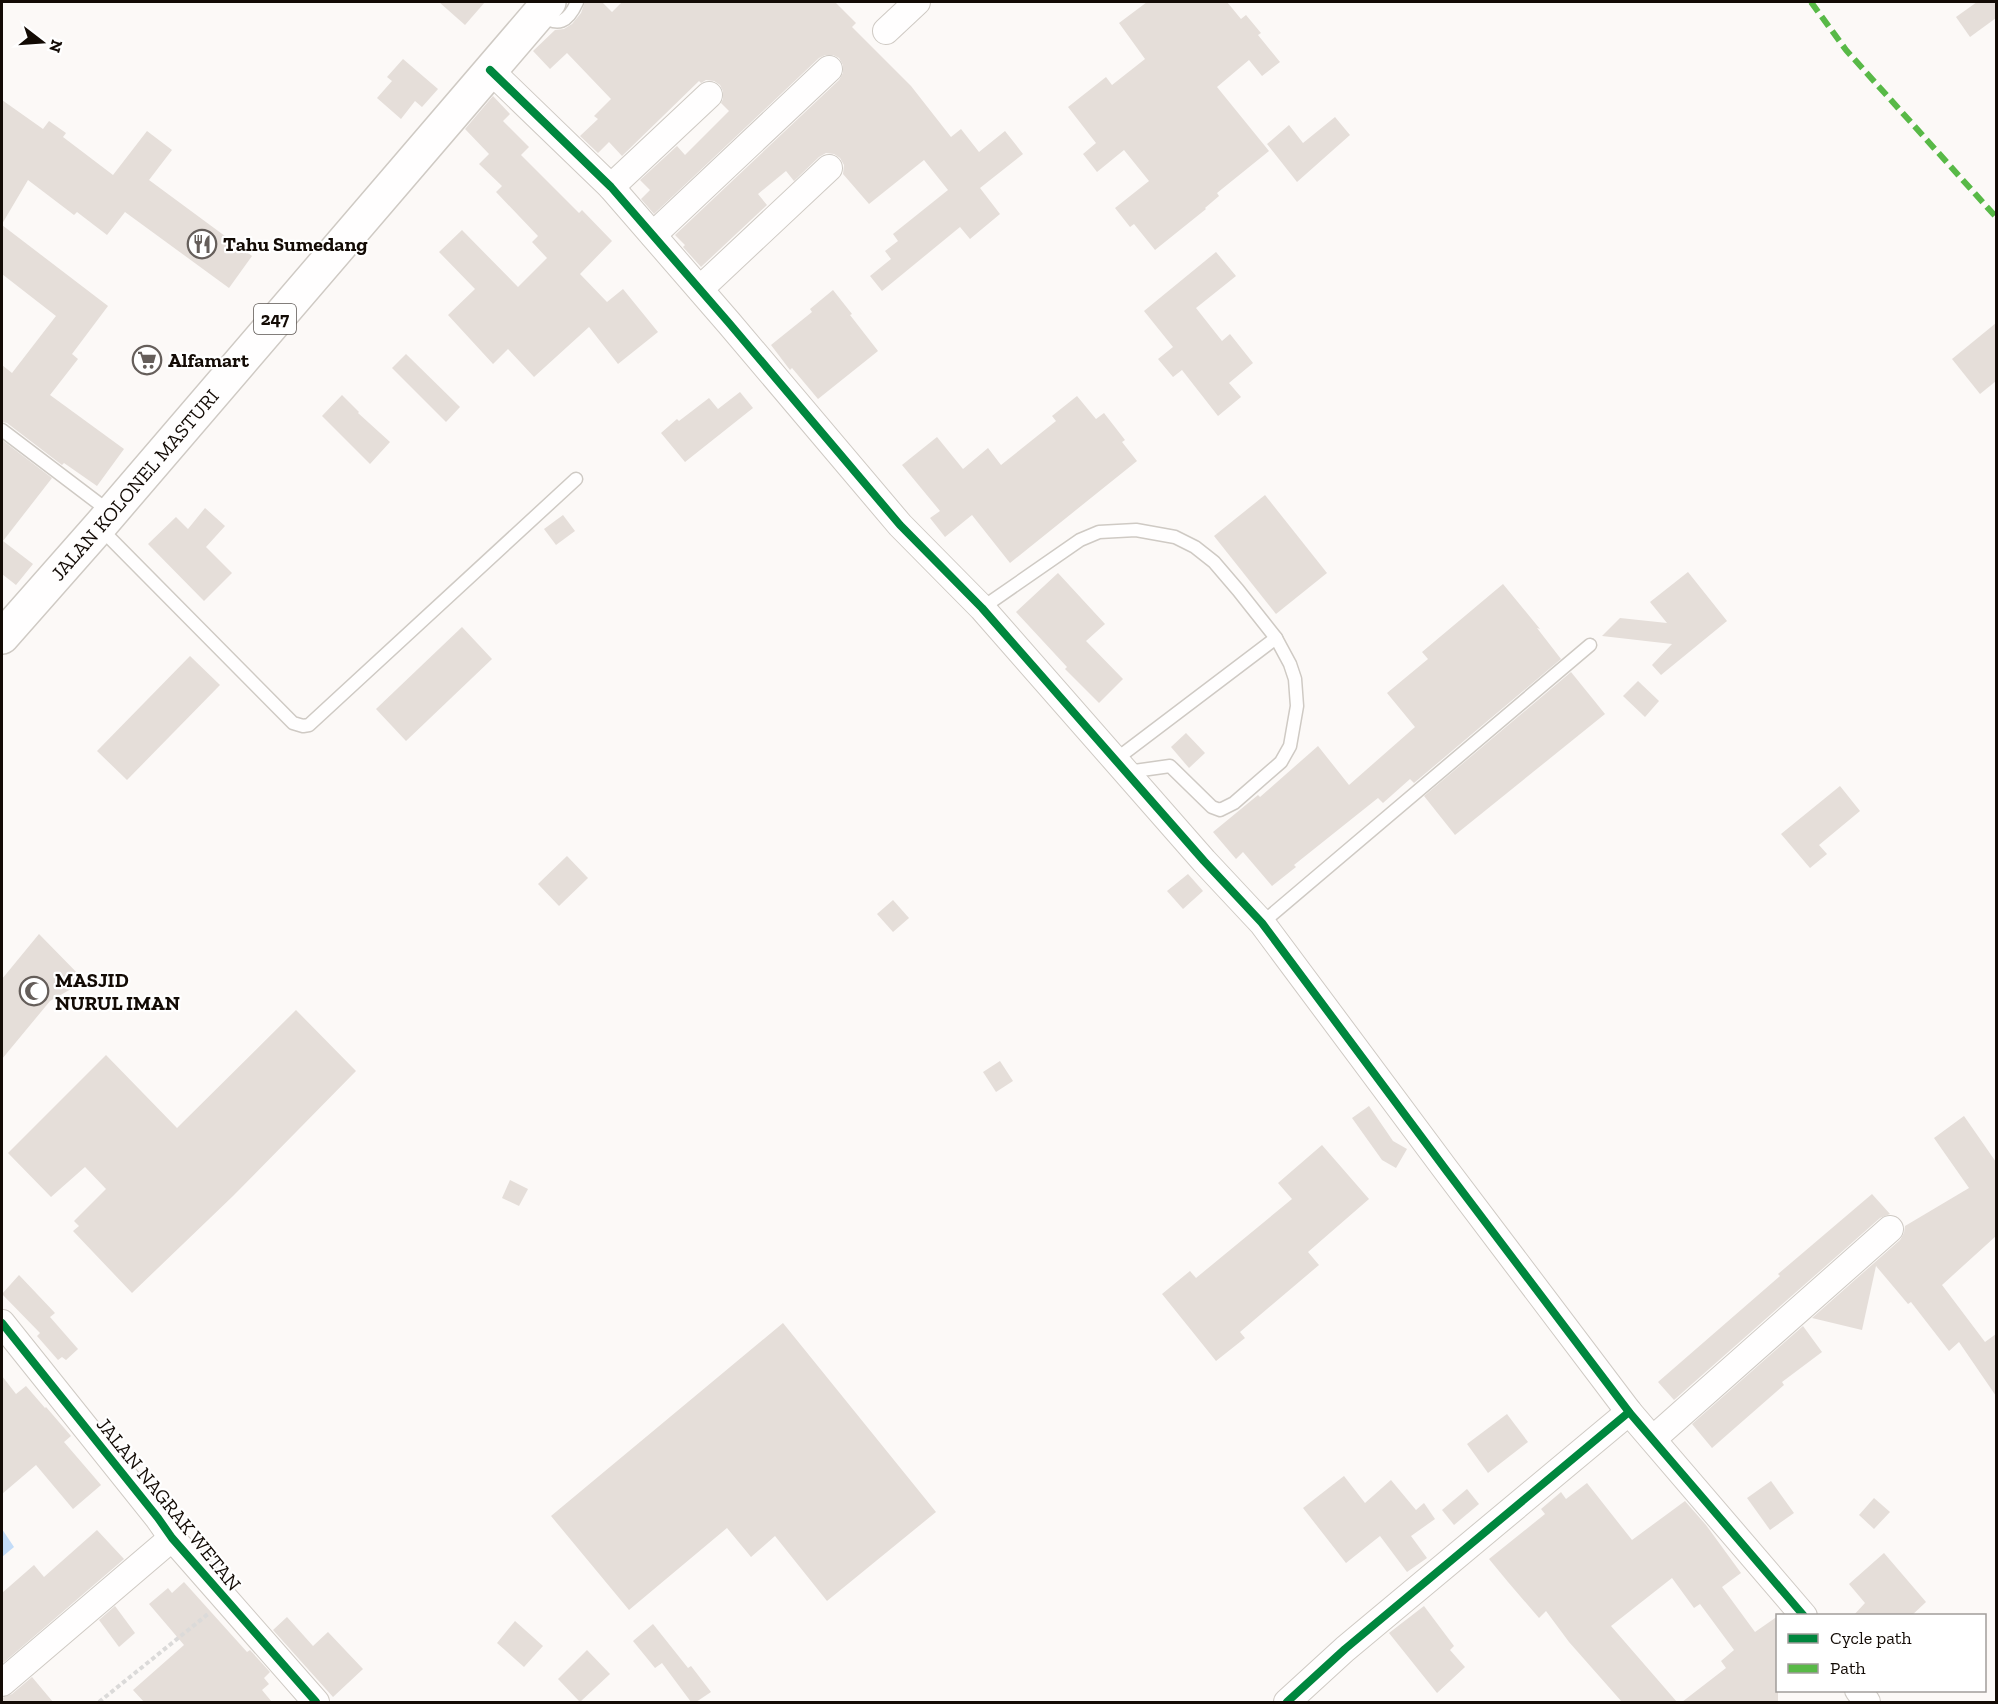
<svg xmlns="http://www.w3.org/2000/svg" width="1998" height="1704" font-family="'Zilla Slab',serif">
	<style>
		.water { fill: #c3dcf8 }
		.building { fill: #e5ded9 }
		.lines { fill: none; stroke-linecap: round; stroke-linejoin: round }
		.lane-casing { stroke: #cfcac4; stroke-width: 15 }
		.street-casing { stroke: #cfcac4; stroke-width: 28 }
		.primary-casing { stroke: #cfcac4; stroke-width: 36 }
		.path { stroke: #dbdad9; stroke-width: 4; stroke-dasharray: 4.5 3; stroke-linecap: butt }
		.lane { stroke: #fffefe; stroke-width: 12 }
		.street { stroke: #fffefe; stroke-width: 26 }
		.primary { stroke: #fffefe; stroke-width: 33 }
		.quiet { stroke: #58b947; stroke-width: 6; stroke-dasharray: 12 6; stroke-linecap: butt }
		.cycleway-casing { stroke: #fff; stroke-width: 11 }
		.cycleway { stroke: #00873e; stroke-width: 8 }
		.labels { text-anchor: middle; stroke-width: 4.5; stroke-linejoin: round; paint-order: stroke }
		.shield { fill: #fff; stroke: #5a5450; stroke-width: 1.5 }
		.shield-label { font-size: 18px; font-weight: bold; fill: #130b05 }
		.poi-label { font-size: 20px; font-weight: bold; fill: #130b05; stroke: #fff; text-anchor: start }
		.street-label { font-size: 20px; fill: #130b05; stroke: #fff }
	</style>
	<rect width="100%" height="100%" fill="#fcf9f7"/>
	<!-- water -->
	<path class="water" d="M 2,1529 L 14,1547 L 2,1557 Z"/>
	<!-- building -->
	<g class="building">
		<path d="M 439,2 L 485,2 L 465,25 Z"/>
		<path d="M 585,2 L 602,2 L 612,12 L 622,2 L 835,2 L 856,23 L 852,27 L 911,86 L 951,137 L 961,129 L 979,152 L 1005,131 L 1023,154 L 980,188 L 1000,214 L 970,239 L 960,227 L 882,291 L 870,276 L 891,259 L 885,251 L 898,241 L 893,234 L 948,190 L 924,160 L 869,204 L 843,174 L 844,165 L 840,158 L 834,154 L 826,153 L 819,157 L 794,181 L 786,171 L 758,194 L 767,205 L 701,267 L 683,247 L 685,245 L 675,235 L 839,80 L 843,73 L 843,65 L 839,58 L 833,55 L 825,55 L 819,58 L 654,214 L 641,199 L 650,190 L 640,180 L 677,146 L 685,155 L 729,111 L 721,103 L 723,99 L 723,91 L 720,85 L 714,81 L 706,80 L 701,83 L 699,81 L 622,156 L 609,142 L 598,153 L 580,136 L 598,119 L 594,116 L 611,99 L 567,53 L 550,69 L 533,51 L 555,30 L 564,29 L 572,24 L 581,13 Z"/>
		<path d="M 1147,2 L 1227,2 L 1241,19 L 1246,15 L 1261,33 L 1258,35 L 1280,62 L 1262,76 L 1249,60 L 1217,87 L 1269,151 L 1217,193 L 1219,196 L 1205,208 L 1206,209 L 1155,250 L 1134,224 L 1130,227 L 1115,208 L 1149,181 L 1124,150 L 1097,172 L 1083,154 L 1096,143 L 1068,107 L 1106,77 L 1112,85 L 1145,59 L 1119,23 Z"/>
		<path d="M 1977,2 L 1996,2 L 1996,18 L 1970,37 L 1956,17 Z"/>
		<path d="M 403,59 L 438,89 L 422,107 L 415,101 L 401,119 L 377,98 L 392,81 L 387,77 Z"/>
		<path d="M 493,96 L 510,114 L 503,121 L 529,147 L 521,155 L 579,213 L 582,210 L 612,241 L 580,274 L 607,302 L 623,289 L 658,332 L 618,364 L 589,327 L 534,377 L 508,349 L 493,364 L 448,315 L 475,289 L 439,252 L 462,230 L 518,287 L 547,258 L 532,242 L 538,236 L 496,192 L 502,186 L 479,164 L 489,154 L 465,129 Z"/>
		<path d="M 2,100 L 43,129 L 49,121 L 66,133 L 63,137 L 113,175 L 147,131 L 172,150 L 149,180 L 252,256 L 229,288 L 125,212 L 107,235 L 77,212 L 74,215 L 28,180 L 2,224 Z"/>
		<path d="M 1335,117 L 1350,135 L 1297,182 L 1267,144 L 1289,125 L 1303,143 Z"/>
		<path d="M 2,225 L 108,306 L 72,354 L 78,359 L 50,395 L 124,449 L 97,486 L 64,463 L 62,465 L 7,423 L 2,422 L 2,365 L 12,373 L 56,316 L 2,274 Z"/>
		<path d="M 1216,252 L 1236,276 L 1196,308 L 1222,341 L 1230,334 L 1253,363 L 1229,383 L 1241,397 L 1218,416 L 1182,370 L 1173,377 L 1158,359 L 1173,347 L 1144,311 Z"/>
		<path d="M 833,290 L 852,314 L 850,315 L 878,351 L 818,399 L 792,368 L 790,370 L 771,345 L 812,312 L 810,309 Z"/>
		<path d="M 1996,323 L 1996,381 L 1980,394 L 1952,359 Z"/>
		<path d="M 406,354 L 460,407 L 446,422 L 392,368 Z"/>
		<path d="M 740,392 L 753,408 L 685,462 L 661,433 L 677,419 L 679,421 L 709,398 L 718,409 Z"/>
		<path d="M 342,395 L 359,412 L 358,413 L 390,442 L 370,464 L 322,416 Z"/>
		<path d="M 1077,396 L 1096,419 L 1104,413 L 1125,440 L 1122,442 L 1137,461 L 1010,563 L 972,515 L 945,537 L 930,518 L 940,511 L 902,465 L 937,437 L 963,469 L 988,448 L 1001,465 L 1056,421 L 1052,416 Z"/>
		<path d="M 2,440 L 52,478 L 3,541 L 33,564 L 16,585 L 2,574 Z"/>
		<path d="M 1265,495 L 1327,573 L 1276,614 L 1214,536 Z"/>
		<path d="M 205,508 L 225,526 L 206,547 L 232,573 L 204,601 L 148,544 L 176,517 L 188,529 Z"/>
		<path d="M 563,515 L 575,531 L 556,545 L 544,529 Z"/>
		<path d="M 1688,572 L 1727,621 L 1661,675 L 1652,665 L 1672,644 L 1602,636 L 1620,618 L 1667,623 L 1650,602 Z"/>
		<path d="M 1058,573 L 1105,624 L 1086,641 L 1123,679 L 1099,703 L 1065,669 L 1067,667 L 1016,612 Z"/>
		<path d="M 1503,584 L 1540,629 L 1537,628 L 1561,659 L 1414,783 L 1410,779 L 1383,803 L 1378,798 L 1294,865 L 1296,867 L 1272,886 L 1243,852 L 1236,859 L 1213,832 L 1258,795 L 1260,797 L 1318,746 L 1349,785 L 1415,727 L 1387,693 L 1428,659 L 1422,652 Z"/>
		<path d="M 462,627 L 492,659 L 406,741 L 376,709 Z"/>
		<path d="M 190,656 L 220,685 L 127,780 L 97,751 Z"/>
		<path d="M 1571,672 L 1605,714 L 1455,835 L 1424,796 Z"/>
		<path d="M 1638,681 L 1659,701 L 1645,717 L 1623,696 Z"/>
		<path d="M 1186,733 L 1205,753 L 1189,768 L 1171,747 Z"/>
		<path d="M 1840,786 L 1860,811 L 1819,845 L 1827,854 L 1810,868 L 1781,834 Z"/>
		<path d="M 567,856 L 588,878 L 559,906 L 538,884 Z"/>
		<path d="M 1188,874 L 1203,891 L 1183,909 L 1167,891 Z"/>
		<path d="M 893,900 L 909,918 L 893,932 L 877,914 Z"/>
		<path d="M 39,934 L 85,981 L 50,1001 L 2,1059 L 2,979 Z"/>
		<path d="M 296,1010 L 356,1071 L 233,1196 L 132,1293 L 73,1231 L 79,1226 L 74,1221 L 106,1189 L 85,1167 L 51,1197 L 8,1153 L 106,1055 L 177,1128 Z"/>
		<path d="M 1000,1061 L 1013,1081 L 996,1092 L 983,1072 Z"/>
		<path d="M 1369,1106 L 1393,1141 L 1407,1149 L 1396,1168 L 1382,1160 L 1352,1118 Z"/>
		<path d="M 1964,1116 L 1996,1162 L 1996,1236 L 1942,1285 L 1985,1342 L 1996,1334 L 1996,1396 L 1959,1342 L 1949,1351 L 1911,1302 L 1908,1304 L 1876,1266 L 1862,1330 L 1812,1318 L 1900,1240 L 1904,1233 L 1905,1226 L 1969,1188 L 1934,1138 Z"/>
		<path d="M 1322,1145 L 1369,1199 L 1308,1252 L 1319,1265 L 1240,1332 L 1245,1338 L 1216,1361 L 1162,1294 L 1190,1271 L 1196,1278 L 1292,1199 L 1278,1183 Z"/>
		<path d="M 510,1180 L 528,1189 L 519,1206 L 502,1198 Z"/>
		<path d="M 1872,1194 L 1890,1214 L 1880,1218 L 1674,1400 L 1658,1382 L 1780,1276 L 1778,1274 Z"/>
		<path d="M 19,1275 L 55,1313 L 50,1317 L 78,1349 L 66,1360 L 62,1357 L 58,1360 L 37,1336 L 40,1333 L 2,1294 Z"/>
		<path d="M 783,1323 L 936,1512 L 827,1601 L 775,1536 L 751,1557 L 727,1528 L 629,1610 L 551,1516 Z"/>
		<path d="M 1803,1326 L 1822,1352 L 1782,1382 L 1784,1385 L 1712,1448 L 1692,1424 Z"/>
		<path d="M 2,1376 L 16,1394 L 26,1386 L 45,1408 L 46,1407 L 71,1436 L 64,1442 L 101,1485 L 73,1509 L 36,1465 L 2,1494 Z"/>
		<path d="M 1507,1414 L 1528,1442 L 1488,1473 L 1467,1444 Z"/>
		<path d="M 1344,1476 L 1365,1503 L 1391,1480 L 1416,1510 L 1424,1503 L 1435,1519 L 1411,1536 L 1427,1558 L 1407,1572 L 1380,1536 L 1346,1563 L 1303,1508 Z"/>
		<path d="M 1771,1481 L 1794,1513 L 1770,1530 L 1747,1498 Z"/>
		<path d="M 1587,1483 L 1632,1540 L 1685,1501 L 1706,1525 L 1741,1573 L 1722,1587 L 1755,1632 L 1778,1616 L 1778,1702 L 1682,1702 L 1726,1668 L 1721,1661 L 1734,1650 L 1700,1604 L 1694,1608 L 1672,1578 L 1611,1626 L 1677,1702 L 1622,1702 L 1569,1642 L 1546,1611 L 1539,1618 L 1508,1582 L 1489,1559 L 1545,1514 L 1541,1509 L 1561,1492 L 1566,1499 Z"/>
		<path d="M 1467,1489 L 1479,1504 L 1454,1525 L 1442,1510 Z"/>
		<path d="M 1874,1498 L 1890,1512 L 1874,1529 L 1859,1515 Z"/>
		<path d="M 97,1530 L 124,1559 L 2,1664 L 2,1593 L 34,1565 L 44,1577 Z"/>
		<path d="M 1884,1553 L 1926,1602 L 1911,1616 L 1853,1616 L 1865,1603 L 1849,1584 Z"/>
		<path d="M 184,1582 L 247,1652 L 250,1650 L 270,1672 L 264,1678 L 269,1684 L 262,1690 L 272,1702 L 144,1702 L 133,1690 L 184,1645 L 149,1604 L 168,1588 L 172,1593 Z"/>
		<path d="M 115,1606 L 135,1633 L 119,1647 L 99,1620 Z"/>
		<path d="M 1424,1606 L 1454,1646 L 1450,1650 L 1465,1667 L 1437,1693 L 1389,1633 Z"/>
		<path d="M 287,1617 L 313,1646 L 328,1632 L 363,1669 L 333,1697 L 273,1630 Z"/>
		<path d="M 515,1621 L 543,1646 L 524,1667 L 497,1643 Z"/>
		<path d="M 653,1624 L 688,1668 L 691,1666 L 711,1692 L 696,1702 L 691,1702 L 662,1663 L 655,1668 L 633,1641 Z"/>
		<path d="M 587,1650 L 610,1674 L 580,1702 L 558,1679 Z"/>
		<path d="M 32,1677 L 53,1702 L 2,1702 L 2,1698 L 12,1694 Z"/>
	</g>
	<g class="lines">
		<!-- lane casing -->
		<g class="lane-casing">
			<g id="lane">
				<path d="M 540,14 C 558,28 568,22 577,2"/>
				<path d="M 2,430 L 110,512"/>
				<path d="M 100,528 L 293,723 L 303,726 L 309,725 L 576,479"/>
				<path d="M 982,608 L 1080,540 L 1099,532 L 1136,530 L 1175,537 L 1195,547 L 1214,562 L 1238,590 L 1276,638 L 1290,664 L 1295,679 L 1297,706 L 1290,746 L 1281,762 L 1234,803 L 1220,810 L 1212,807 L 1170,766 L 1127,772"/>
				<path d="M 1115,760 L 1276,638"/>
				<path d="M 1262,923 L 1590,645"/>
			</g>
		</g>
		<!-- street casing -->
		<g class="street-casing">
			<g id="street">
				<path d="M 886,31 L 917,2"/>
				<path d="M 490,70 L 611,187 L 729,323 L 900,525 L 982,608 L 1204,861 L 1262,923 L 1446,1170 L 1629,1412 L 1804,1616"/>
				<path d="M 611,187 L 709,95"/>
				<path d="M 653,235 L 829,69"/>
				<path d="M 700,289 L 829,168"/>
				<path d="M 2,1323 L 158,1518 L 172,1538 L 316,1702"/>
				<path d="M 1653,1439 L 1890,1229"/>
				<path d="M 2,1683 L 172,1538"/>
				<path d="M 1858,1690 L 1867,1702"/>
				<path d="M 1287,1702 L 1345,1649 L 1629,1412"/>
			</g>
		</g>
		<!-- primary casing -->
		<g class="primary-casing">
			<g id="primary">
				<path id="s1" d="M 2,637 L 99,527 L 549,2"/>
			</g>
		</g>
		<!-- path -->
		<path class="path" d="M 99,1702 L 208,1614"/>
		<!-- lane -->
		<use href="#lane" class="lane"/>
		<!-- street -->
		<use href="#street" class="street"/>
		<!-- primary -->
		<use href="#primary" class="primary"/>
		<!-- quiet -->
		<path class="quiet" d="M 1811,2 L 1846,50 L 1996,217"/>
		<!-- cycleway casing -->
		<g class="cycleway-casing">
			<g id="cycleway">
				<path d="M 490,70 L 611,187 L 729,323 L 900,525 L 982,608 L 1204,861 L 1262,923 L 1446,1170 L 1629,1412 L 1804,1616"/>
				<path d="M 2,1323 L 158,1518 L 172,1538 L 316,1702"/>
				<path d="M 1287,1702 L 1345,1649 L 1629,1412"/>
			</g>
		</g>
		<!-- cycleway -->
		<use href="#cycleway" class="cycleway"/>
	</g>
	<!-- icons -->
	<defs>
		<g id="restaurant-ring" transform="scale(1.5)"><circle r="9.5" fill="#fff" stroke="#655e5a" stroke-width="1.5"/><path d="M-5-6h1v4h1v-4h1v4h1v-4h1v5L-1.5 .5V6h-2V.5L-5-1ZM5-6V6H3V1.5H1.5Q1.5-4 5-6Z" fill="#655e5a"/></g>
		<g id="supermarket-ring" transform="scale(1.5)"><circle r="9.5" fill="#fff" stroke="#655e5a" stroke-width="1.5"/><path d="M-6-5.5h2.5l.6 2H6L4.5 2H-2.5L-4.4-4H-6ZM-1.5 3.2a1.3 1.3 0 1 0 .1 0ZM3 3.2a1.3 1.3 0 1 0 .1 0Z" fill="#655e5a"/></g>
		<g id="mosque-ring" transform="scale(1.5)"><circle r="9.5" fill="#fff" stroke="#655e5a" stroke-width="1.5"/><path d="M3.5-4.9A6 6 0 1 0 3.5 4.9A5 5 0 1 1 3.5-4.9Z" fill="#655e5a"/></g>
	</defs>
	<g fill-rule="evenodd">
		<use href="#restaurant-ring" x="202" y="244"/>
		<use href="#supermarket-ring" x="147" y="360"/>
		<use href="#mosque-ring" x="34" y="991"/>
	</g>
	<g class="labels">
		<!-- shield labels -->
		<rect class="shield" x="254" y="304" width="42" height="30" rx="4.5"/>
		<g class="shield-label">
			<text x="275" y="325">247</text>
		</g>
		<!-- poi labels -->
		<g class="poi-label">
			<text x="223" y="251">Tahu Sumedang</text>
			<text x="168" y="367">Alfamart</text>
			<text x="55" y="987">MASJID<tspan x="55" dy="23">NURUL IMAN</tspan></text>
		</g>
		<!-- street labels -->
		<g class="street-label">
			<text dy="7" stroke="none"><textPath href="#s1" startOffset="202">JALAN KOLONEL MASTURI</textPath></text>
			<text transform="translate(169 1504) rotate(51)" y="7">JALAN NAGRAK WETAN</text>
		</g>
	</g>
	<!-- border -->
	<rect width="1998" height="1704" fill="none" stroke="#130b05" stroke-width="6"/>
	<!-- legend -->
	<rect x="1776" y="1614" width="210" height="78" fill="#ffffff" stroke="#a19d9b" stroke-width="1.5"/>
	<rect x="1788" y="1634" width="30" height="9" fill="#00873e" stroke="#a19d9b" stroke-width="1.5"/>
	<text x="1830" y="1644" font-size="18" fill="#130b05">Cycle path</text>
	<rect x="1788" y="1664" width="30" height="9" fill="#58b947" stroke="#a19d9b" stroke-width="1.5"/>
	<text x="1830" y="1674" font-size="18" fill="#130b05">Path</text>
	<!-- north arrow -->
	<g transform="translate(42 42) rotate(107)" stroke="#ffffff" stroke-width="4.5" paint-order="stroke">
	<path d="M0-4.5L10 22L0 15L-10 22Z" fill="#130b05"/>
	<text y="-9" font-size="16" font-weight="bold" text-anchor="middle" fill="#130b05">N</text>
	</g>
</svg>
